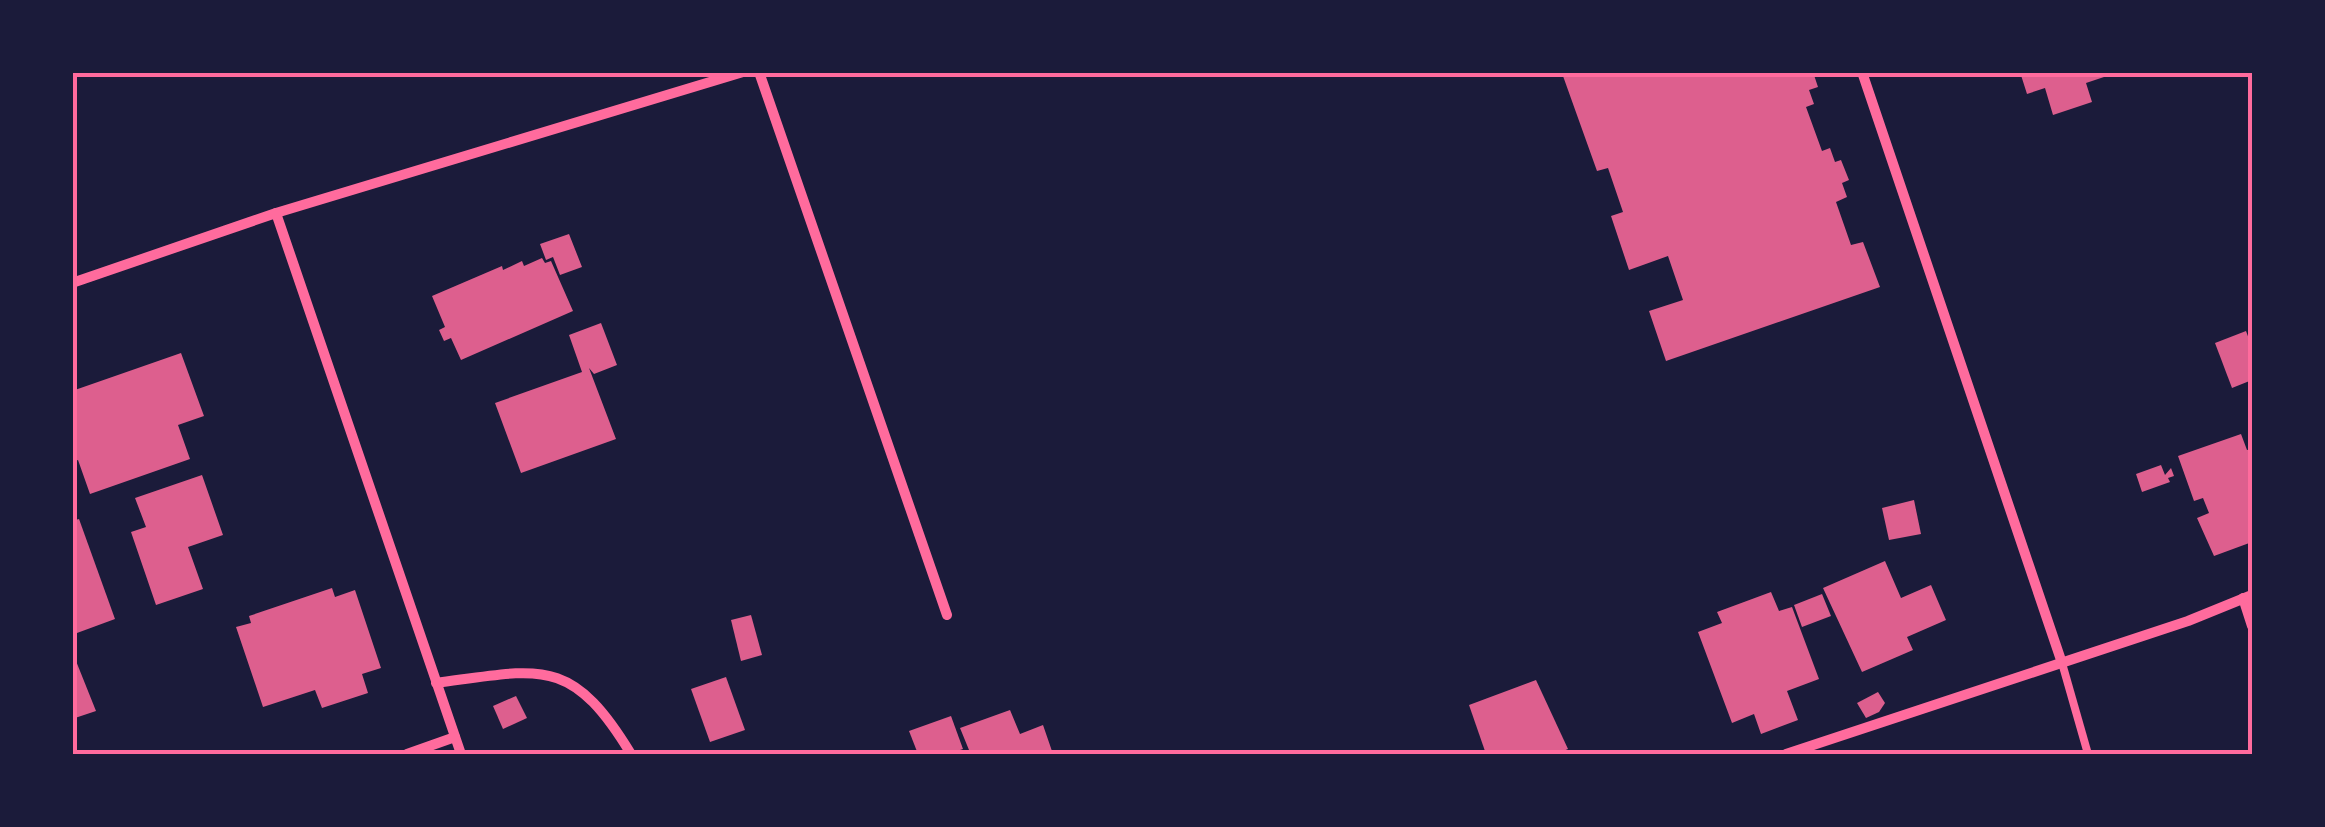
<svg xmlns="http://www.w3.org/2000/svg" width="2325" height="827" font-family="'PT Serif',serif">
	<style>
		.building { fill: #dd5f8e }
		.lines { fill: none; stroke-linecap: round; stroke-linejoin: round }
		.service { stroke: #ff6b9d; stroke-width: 8 }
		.minor { stroke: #ff6b9d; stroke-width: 10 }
		.neatline { fill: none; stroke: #ff6b9d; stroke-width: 4 }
	</style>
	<rect width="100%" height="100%" fill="#1b1b3a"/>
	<!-- building -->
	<g class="building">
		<path d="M 1572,72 L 1813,72 L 1818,87 L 1809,90 L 1814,104 L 1806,107 L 1822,151 L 1830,148 L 1835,162 L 1841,160 L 1849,180 L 1842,183 L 1847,197 L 1836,202 L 1851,245 L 1863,242 L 1880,287 L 1666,361 L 1649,311 L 1683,300 L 1668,256 L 1629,270 L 1611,216 L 1623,212 L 1608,168 L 1597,171 L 1563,76 Z"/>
		<path d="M 2020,72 L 2116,72 L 2116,73 L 2086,83 L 2092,102 L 2053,115 L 2045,88 L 2027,94 Z"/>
		<path d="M 569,234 L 582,267 L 560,275 L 553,257 L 546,260 L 540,244 Z"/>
		<path d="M 542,258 L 545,263 L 551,261 L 573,311 L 461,360 L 451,338 L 444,341 L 439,330 L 445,327 L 432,296 L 502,266 L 503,270 L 522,261 L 524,266 Z"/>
		<path d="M 601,323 L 617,365 L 594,374 L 589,368 L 616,439 L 521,473 L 495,403 L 582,372 L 569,335 Z"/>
		<path d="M 2246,331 L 2252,347 L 2252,380 L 2232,388 L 2215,343 Z"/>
		<path d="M 181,353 L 204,416 L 178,425 L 190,459 L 90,494 L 78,460 L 72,462 L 72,391 Z"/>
		<path d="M 2241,434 L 2247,450 L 2252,449 L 2252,542 L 2214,556 L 2197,518 L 2209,513 L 2203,498 L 2194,501 L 2178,456 Z"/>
		<path d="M 2161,465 L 2165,475 L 2171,468 L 2174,476 L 2168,478 L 2170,482 L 2142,492 L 2136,474 Z"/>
		<path d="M 202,475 L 223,535 L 188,547 L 203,589 L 156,605 L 131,532 L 146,527 L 135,498 Z"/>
		<path d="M 1914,500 L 1921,534 L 1889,540 L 1882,508 Z"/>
		<path d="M 79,519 L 115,619 L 77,633 L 72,619 L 72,521 Z"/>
		<path d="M 1885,561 L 1901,598 L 1931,585 L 1946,620 L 1907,637 L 1913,650 L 1862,672 L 1823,588 Z"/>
		<path d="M 332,588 L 335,597 L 355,590 L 381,668 L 362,674 L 368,693 L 322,708 L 315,690 L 263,707 L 236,627 L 251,623 L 249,616 Z"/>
		<path d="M 1771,592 L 1779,611 L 1792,607 L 1819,679 L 1787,691 L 1798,720 L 1761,734 L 1754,714 L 1732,723 L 1698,632 L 1722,623 L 1717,612 Z"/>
		<path d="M 1822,594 L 1831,616 L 1802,627 L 1794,605 Z"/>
		<path d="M 751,615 L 762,655 L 741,661 L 731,620 Z"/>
		<path d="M 72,651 L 96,711 L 72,719 Z"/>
		<path d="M 726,677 L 745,730 L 710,742 L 691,689 Z"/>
		<path d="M 1536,680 L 1568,749 L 1556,754 L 1486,754 L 1469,705 Z"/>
		<path d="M 1878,692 L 1885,703 L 1879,712 L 1866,718 L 1857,703 Z"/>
		<path d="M 516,696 L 527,718 L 503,729 L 493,706 Z"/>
		<path d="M 1010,710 L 1020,734 L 1043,725 L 1053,754 L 958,754 L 969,750 L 960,728 Z"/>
		<path d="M 951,716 L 963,749 L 948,754 L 918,754 L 909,731 Z"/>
	</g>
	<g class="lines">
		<!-- service -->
		<path class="service" d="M 2062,663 L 2088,754"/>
		<!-- minor -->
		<g class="minor">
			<path d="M 759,72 L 947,615"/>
			<path d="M 1862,72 L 2062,663"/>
			<path d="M 276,213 L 461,754"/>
			<path d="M 72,283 L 276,213 L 743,72"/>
			<path d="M 2243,598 L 2252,626"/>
			<path d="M 436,683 C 541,669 571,655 631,754"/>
			<path d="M 407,754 L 455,737"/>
			<path d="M 1786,754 L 2188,621 L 2252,595"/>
		</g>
	</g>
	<!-- border -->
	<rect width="2325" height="827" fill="none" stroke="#1b1b3a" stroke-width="150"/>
	<rect x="75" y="75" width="2175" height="677" class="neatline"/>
</svg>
